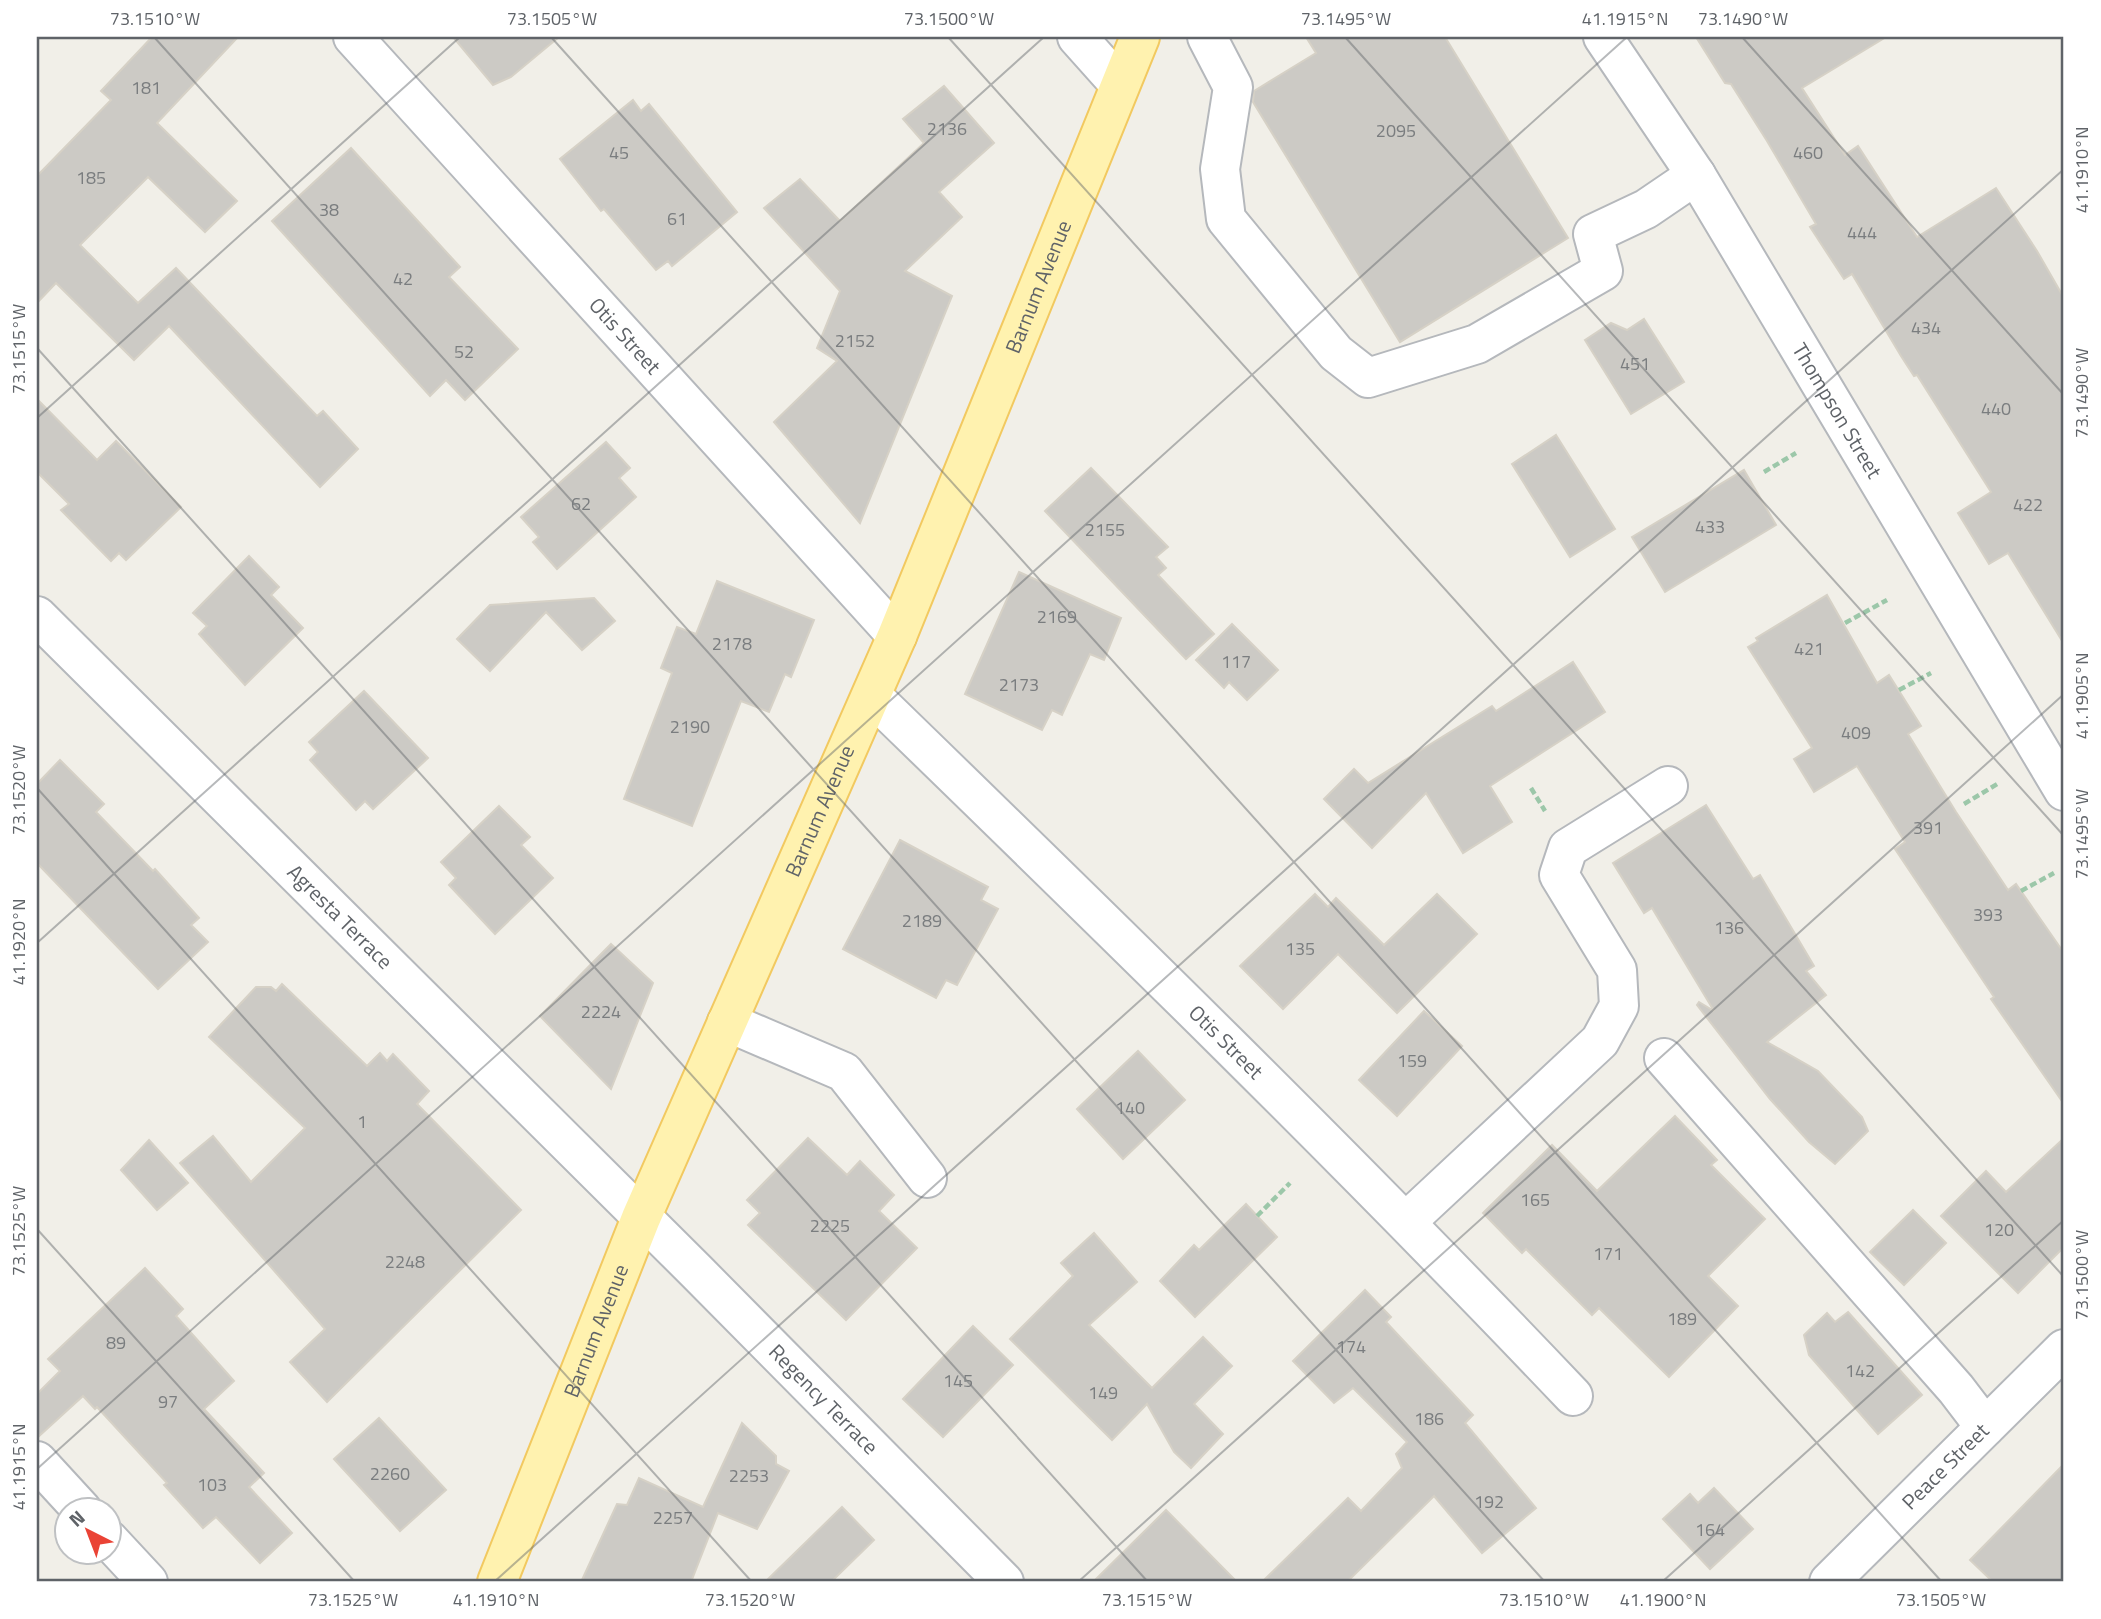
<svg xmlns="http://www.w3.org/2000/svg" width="2101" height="1619" font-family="'Titillium Web',sans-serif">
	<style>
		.building { fill: #cccac5; stroke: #d6d1c6; stroke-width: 2 }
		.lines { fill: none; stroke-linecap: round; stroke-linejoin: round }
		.minor-casing { stroke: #b5b8bc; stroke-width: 42 }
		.major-casing { stroke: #f2c960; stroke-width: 42 }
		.path { stroke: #9cc7a9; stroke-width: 4.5; stroke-dasharray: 7 3.5; stroke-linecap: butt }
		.minor { stroke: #fff; stroke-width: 38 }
		.major { stroke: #fff2af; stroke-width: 38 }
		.ticks { fill: none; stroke: #5f6368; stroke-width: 2; stroke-opacity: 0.45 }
		.labels { text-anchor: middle; stroke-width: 5; stroke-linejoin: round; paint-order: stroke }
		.number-label { font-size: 18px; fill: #7a7d7f }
		.street-label { font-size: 21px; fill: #5f6368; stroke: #fff }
		.neatline { fill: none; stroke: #5f6368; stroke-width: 2.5 }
		.ticks-label { font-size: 18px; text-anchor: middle; fill: #5f6368 }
	</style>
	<rect width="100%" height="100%" fill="#f1efe8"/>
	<!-- building -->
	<g class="building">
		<path d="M 152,37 L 238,37 L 157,123 L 237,201 L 205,232 L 148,177 L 80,245 L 138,303 L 176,268 L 317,416 L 323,411 L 358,449 L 320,487 L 169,326 L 134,360 L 56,283 L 37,303 L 37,176 L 111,100 L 101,91 Z"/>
		<path d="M 453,37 L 559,37 L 511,77 L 493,85 Z"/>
		<path d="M 1306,37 L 1445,37 L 1568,238 L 1400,342 L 1253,102 L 1254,91 L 1316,53 Z"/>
		<path d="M 1696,37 L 1886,37 L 1802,88 L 1845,155 L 1858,146 L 1917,237 L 1996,188 L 2037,251 L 2064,298 L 2064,644 L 2008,553 L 1989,564 L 1958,513 L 1991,492 L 1917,375 L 1914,376 L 1901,356 L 1852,274 L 1844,279 L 1810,227 L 1816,224 L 1767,141 L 1731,84 L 1725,83 Z"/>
		<path d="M 944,86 L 994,143 L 939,192 L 962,217 L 905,271 L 952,296 L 860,523 L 774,422 L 837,361 L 817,348 L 840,291 L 764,208 L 800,179 L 840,221 L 924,143 L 903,119 Z"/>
		<path d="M 633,100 L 641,111 L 649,104 L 737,212 L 672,266 L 668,261 L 656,270 L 604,209 L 601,211 L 560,159 Z"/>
		<path d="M 351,148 L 460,267 L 449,277 L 518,349 L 465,400 L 446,380 L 430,396 L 272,221 Z"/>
		<path d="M 1644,319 L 1684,382 L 1631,414 L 1585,340 L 1611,323 L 1627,330 Z"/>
		<path d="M 37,399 L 97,460 L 116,441 L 181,507 L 126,560 L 119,553 L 111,561 L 61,510 L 69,504 L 37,472 Z"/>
		<path d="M 1556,435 L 1615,529 L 1570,557 L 1512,464 Z"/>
		<path d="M 606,442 L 630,468 L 619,478 L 636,497 L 557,569 L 533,542 L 539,537 L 521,517 Z"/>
		<path d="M 1091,468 L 1168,547 L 1156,557 L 1166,568 L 1158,575 L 1214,634 L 1186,659 L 1045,511 Z"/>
		<path d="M 1744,470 L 1776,525 L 1665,592 L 1632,537 Z"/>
		<path d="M 249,556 L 279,587 L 271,595 L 303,628 L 245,685 L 199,634 L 207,626 L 193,613 Z"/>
		<path d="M 1019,572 L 1121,618 L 1104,660 L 1090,654 L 1062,715 L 1052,710 L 1042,730 L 965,694 Z"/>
		<path d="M 717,581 L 814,620 L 791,677 L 785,674 L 769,712 L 741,701 L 692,826 L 624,799 L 672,673 L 661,668 L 677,627 L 696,634 Z"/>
		<path d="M 1827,595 L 1877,683 L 1889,675 L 1921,726 L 1908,734 L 1956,812 L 2008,890 L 2016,884 L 2064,953 L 2064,1104 L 1991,999 L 1994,997 L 1895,849 L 1905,842 L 1857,766 L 1814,792 L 1794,759 L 1812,748 L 1748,647 L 1758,641 L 1756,638 Z"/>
		<path d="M 594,598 L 615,621 L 582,650 L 546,612 L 490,671 L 457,639 L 490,605 Z"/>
		<path d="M 1232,624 L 1278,670 L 1247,700 L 1229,682 L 1224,688 L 1196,660 Z"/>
		<path d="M 1573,662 L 1605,712 L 1490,786 L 1512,822 L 1463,853 L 1426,793 L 1372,848 L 1324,799 L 1354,769 L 1368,783 L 1492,706 L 1496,711 Z"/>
		<path d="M 364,691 L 428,758 L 373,809 L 365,801 L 356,810 L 310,760 L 318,752 L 309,742 Z"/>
		<path d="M 60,760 L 104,804 L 96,812 L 153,871 L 155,869 L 199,918 L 191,925 L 208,942 L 158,989 L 37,863 L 37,784 Z"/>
		<path d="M 1706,805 L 1753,879 L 1760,875 L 1814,966 L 1806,971 L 1826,995 L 1767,1042 L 1818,1071 L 1862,1117 L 1868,1131 L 1835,1164 L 1809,1142 L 1770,1099 L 1697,1005 L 1699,1002 L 1714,1011 L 1652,908 L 1644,913 L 1613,863 Z"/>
		<path d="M 499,806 L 530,837 L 521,845 L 553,878 L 495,934 L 449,885 L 456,878 L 441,862 Z"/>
		<path d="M 900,840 L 988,887 L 981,900 L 998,909 L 957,985 L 946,980 L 936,998 L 843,949 Z"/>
		<path d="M 1315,894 L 1328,907 L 1336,898 L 1384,945 L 1437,894 L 1477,934 L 1397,1013 L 1338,954 L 1283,1009 L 1240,966 Z"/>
		<path d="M 611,944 L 653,983 L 611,1089 L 540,1016 Z"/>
		<path d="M 282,984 L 367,1066 L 380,1053 L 387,1061 L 393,1054 L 429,1091 L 417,1104 L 521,1210 L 327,1402 L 290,1362 L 325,1329 L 180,1163 L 213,1136 L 251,1182 L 305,1128 L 209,1037 L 256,987 L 271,987 L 276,991 Z"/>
		<path d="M 1424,1011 L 1462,1046 L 1397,1116 L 1359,1080 Z"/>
		<path d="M 1138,1051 L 1185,1100 L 1123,1159 L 1077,1109 Z"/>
		<path d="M 1675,1116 L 1717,1160 L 1711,1165 L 1765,1219 L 1708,1276 L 1738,1306 L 1669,1377 L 1599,1308 L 1592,1315 L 1526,1249 L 1522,1253 L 1483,1213 L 1552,1145 L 1597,1191 Z"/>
		<path d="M 808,1138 L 847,1175 L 860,1161 L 894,1195 L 879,1211 L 917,1248 L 846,1320 L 748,1225 L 760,1213 L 747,1200 Z"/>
		<path d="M 2064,1138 L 2064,1247 L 2018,1293 L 1941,1216 L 1986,1171 L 2006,1192 Z"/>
		<path d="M 149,1140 L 188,1183 L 157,1210 L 121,1170 Z"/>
		<path d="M 1246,1204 L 1277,1237 L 1195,1317 L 1160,1281 L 1194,1245 L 1199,1250 Z"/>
		<path d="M 1913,1210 L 1946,1243 L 1904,1285 L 1870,1252 Z"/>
		<path d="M 1094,1233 L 1137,1282 L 1089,1325 L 1152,1388 L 1203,1337 L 1232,1366 L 1194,1404 L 1223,1434 L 1191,1468 L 1174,1452 L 1147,1404 L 1112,1440 L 1010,1339 L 1073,1276 L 1061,1263 Z"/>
		<path d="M 145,1268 L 183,1309 L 176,1316 L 234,1381 L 204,1409 L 264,1473 L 249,1487 L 292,1533 L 260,1563 L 216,1517 L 203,1528 L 164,1485 L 167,1483 L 97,1407 L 95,1409 L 83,1396 L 37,1438 L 37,1394 L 60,1371 L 48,1359 Z"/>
		<path d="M 1365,1290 L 1391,1317 L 1386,1322 L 1473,1415 L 1465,1423 L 1536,1508 L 1482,1553 L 1434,1496 L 1347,1582 L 1262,1582 L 1348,1498 L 1361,1511 L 1402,1468 L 1396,1454 L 1407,1442 L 1353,1388 L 1334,1403 L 1293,1361 Z"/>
		<path d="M 1848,1312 L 1922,1395 L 1878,1434 L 1809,1355 L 1804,1335 L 1827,1313 L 1835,1322 Z"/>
		<path d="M 973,1326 L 1013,1365 L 943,1437 L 903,1399 Z"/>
		<path d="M 379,1418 L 446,1490 L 400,1531 L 334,1459 Z"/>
		<path d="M 742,1423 L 776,1456 L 776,1464 L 789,1471 L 757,1529 L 718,1513 L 691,1582 L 581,1582 L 617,1504 L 627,1505 L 639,1478 L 703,1507 Z"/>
		<path d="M 2064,1464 L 2064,1582 L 1993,1582 L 1970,1560 Z"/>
		<path d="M 1714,1488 L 1753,1529 L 1710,1569 L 1663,1519 L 1690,1494 L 1698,1503 Z"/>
		<path d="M 842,1507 L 874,1540 L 831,1582 L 765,1582 Z"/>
		<path d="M 1166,1510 L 1237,1582 L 1093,1582 Z"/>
	</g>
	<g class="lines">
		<!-- minor casing -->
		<g class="minor-casing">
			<g id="minor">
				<path id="s1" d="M 353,37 L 897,636"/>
				<path d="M 1077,37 L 1119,84"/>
				<path d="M 1207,37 L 1233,87 L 1220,169 L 1226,219 L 1336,353 L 1368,378 L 1477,344 L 1603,271 L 1593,234 L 1646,209 L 1696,175"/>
				<path id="s2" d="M 1603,37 L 1696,175 L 2064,791"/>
				<path id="s3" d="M 37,616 L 697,1272 L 1004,1582"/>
				<path id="s4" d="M 872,696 C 1109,926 1345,1156 1573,1396"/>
				<path d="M 727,1022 L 844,1072 L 927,1178"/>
				<path d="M 1664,1058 L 1956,1389 L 1985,1427"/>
				<path d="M 1407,1221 L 1600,1041 L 1619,1006 L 1617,970 L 1559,875 L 1568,848 L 1668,786"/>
				<path d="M 37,1461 L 82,1510"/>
				<path d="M 108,1539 L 148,1582"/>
				<path id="s5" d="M 1829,1582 L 2064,1349"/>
			</g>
		</g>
		<!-- major casing -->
		<g class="major-casing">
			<g id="major">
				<path id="s6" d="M 497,1582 L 641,1218 L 897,636 L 1140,37"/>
			</g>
		</g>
		<!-- path -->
		<g class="path">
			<path d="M 1764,472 L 1796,453"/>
			<path d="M 1845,623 L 1887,600"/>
			<path d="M 1899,690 L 1931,673"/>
			<path d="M 1531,788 L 1545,811"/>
			<path d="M 1964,804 L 1999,783"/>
			<path d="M 2021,891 L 2054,873"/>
			<path d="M 1257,1216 L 1290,1183"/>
		</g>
		<!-- minor -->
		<use href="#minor" class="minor"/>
		<!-- major -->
		<use href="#major" class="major"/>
	</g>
	<!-- ticks -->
	<path class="ticks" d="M 154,37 L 1545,1582M 551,37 L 1942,1582M 948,37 L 2064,1277M 1345,37 L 2064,836M 1742,37 L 2064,395M 37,348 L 1148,1582M 37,418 L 460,37M 37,788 L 752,1582M 37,943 L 1044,37M 37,1229 L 355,1582M 37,1469 L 1627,37M 494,1582 L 2064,169M 1078,1582 L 2064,694M 1662,1582 L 2064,1220"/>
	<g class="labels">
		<!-- number labels -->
		<g class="number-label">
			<text x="146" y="94">181</text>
			<text x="947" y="135">2136</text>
			<text x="1396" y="137">2095</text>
			<text x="619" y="159">45</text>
			<text x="1808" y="159">460</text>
			<text x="91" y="184">185</text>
			<text x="329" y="216">38</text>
			<text x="677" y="225">61</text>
			<text x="1862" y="239">444</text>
			<text x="403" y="285">42</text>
			<text x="1926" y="334">434</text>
			<text x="855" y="347">2152</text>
			<text x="464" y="358">52</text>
			<text x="1635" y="370">451</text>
			<text x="1996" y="415">440</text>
			<text x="581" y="510">62</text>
			<text x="2028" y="511">422</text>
			<text x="1710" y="533">433</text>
			<text x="1105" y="536">2155</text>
			<text x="1057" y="623">2169</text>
			<text x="732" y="650">2178</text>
			<text x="1809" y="655">421</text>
			<text x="1236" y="668">117</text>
			<text x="1019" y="691">2173</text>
			<text x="690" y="733">2190</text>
			<text x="1856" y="739">409</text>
			<text x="1928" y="834">391</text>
			<text x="1988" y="921">393</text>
			<text x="922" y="927">2189</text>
			<text x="1729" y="934">136</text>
			<text x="1300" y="955">135</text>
			<text x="601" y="1018">2224</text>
			<text x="1412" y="1067">159</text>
			<text x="1130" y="1114">140</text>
			<text x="362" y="1128">1</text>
			<text x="1535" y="1206">165</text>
			<text x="830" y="1232">2225</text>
			<text x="1999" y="1236">120</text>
			<text x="1608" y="1260">171</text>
			<text x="405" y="1268">2248</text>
			<text x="1682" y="1325">189</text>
			<text x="116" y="1349">89</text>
			<text x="1351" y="1353">174</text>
			<text x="1860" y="1377">142</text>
			<text x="958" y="1387">145</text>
			<text x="1103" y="1399">149</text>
			<text x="168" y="1408">97</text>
			<text x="1429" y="1425">186</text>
			<text x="390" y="1480">2260</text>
			<text x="749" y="1482">2253</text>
			<text x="212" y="1491">103</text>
			<text x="1489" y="1508">192</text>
			<text x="673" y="1524">2257</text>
			<text x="1710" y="1536">164</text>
		</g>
		<!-- street labels -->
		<g class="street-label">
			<text dy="7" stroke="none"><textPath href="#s6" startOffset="1404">Barnum Avenue</textPath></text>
			<text dy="7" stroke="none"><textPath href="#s1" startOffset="404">Otis Street</textPath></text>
			<text dy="7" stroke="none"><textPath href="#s2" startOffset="441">Thompson Street</textPath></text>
			<text dy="7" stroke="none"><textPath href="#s6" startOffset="836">Barnum Avenue</textPath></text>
			<text dy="7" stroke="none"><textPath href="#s3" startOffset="427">Agresta Terrace</textPath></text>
			<text dy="7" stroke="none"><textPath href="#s4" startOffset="495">Otis Street</textPath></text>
			<text dy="7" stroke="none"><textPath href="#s6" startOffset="270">Barnum Avenue</textPath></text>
			<text dy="7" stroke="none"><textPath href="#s3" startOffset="1110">Regency Terrace</textPath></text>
			<text dy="7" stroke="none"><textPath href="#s5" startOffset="164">Peace Street</textPath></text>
		</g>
	</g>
	<!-- border -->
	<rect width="2101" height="1619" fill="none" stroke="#ffffff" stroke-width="77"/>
	<!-- north arrow -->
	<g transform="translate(88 1531) rotate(318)"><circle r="33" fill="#ffffff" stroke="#bfc1c3" stroke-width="2"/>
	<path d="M0-5L12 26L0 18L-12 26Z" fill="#ea4335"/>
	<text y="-10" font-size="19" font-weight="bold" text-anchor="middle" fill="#5f6368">N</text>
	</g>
	<rect x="38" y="38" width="2024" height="1542" class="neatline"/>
	<g class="ticks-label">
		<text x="155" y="25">73.1510°W</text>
		<text x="552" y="25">73.1505°W</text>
		<text x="949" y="25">73.1500°W</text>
		<text x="1346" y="25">73.1495°W</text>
		<text x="1625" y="25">41.1915°N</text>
		<text x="1743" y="25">73.1490°W</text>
		<text transform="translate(2082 170) rotate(-90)" y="6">41.1910°N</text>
		<text transform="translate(19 349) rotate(-90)" y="6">73.1515°W</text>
		<text transform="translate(2082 393) rotate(-90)" y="6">73.1490°W</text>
		<text transform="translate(2082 696) rotate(-90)" y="6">41.1905°N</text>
		<text transform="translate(19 790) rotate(-90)" y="6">73.1520°W</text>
		<text transform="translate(2082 834) rotate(-90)" y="6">73.1495°W</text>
		<text transform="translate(19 942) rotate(-90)" y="6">41.1920°N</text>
		<text transform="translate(19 1231) rotate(-90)" y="6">73.1525°W</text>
		<text transform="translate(2082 1275) rotate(-90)" y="6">73.1500°W</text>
		<text transform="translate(19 1467) rotate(-90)" y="6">41.1915°N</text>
		<text x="353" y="1606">73.1525°W</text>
		<text x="496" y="1606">41.1910°N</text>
		<text x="750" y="1606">73.1520°W</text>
		<text x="1147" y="1606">73.1515°W</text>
		<text x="1544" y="1606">73.1510°W</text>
		<text x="1663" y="1606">41.1900°N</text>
		<text x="1941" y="1606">73.1505°W</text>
	</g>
</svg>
